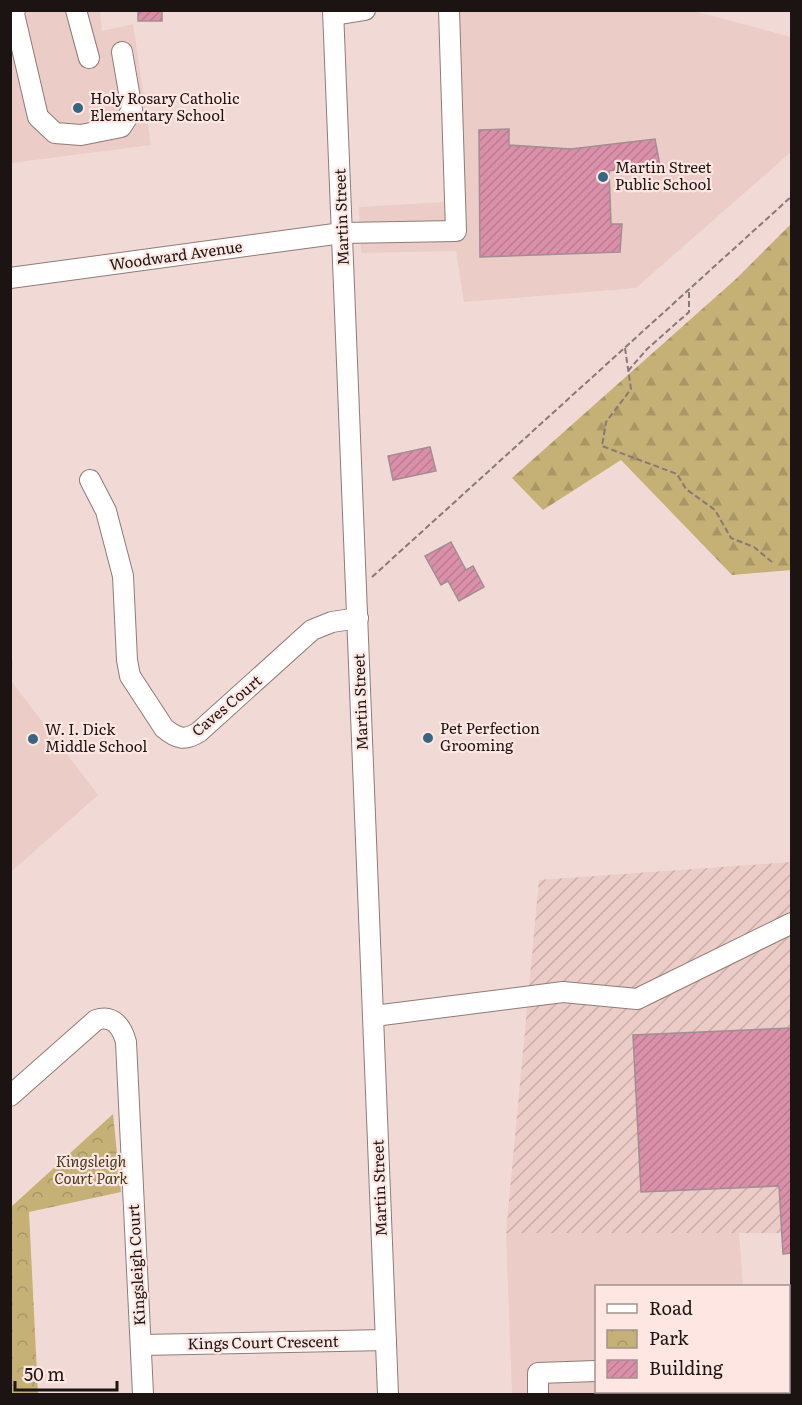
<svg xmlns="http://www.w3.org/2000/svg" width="802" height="1405" font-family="Literata,serif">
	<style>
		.built { fill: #ebccc6 }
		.industrial { fill: url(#industrial-furrows) }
		.forest { fill: url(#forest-firs) }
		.park { fill: url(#park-crowns) }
		.building { fill: url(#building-hatch); stroke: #a18d93; stroke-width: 1.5 }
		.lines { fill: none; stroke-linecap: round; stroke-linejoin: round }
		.minor-casing { stroke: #8f7b77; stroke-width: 22 }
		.path { stroke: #887976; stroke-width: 2; stroke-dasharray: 6 3; stroke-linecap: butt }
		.minor { stroke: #fff; stroke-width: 20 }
		.poi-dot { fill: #356785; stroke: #fee7e3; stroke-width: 2 }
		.labels { text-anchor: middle; stroke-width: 4.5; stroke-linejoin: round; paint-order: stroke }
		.poi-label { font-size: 15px; fill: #1b1412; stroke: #fee7e3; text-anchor: start }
		.street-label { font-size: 15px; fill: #1b1412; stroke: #fee7e3 }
		.park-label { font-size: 15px; font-style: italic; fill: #433818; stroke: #fee7e3 }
	</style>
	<defs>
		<pattern id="industrial-furrows" width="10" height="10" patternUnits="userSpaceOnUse" patternTransform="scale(1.5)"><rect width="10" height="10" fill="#ebccc6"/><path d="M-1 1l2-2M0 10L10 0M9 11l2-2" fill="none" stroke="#c9aea9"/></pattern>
		<pattern id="forest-firs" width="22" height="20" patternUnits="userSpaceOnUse" patternTransform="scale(1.5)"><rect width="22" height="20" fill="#c5b076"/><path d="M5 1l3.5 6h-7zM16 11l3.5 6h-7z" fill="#a99665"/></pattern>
		<pattern id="park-crowns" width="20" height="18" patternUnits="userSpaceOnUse" patternTransform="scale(1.5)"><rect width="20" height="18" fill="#c5b076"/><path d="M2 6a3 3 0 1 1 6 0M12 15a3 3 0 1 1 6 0" fill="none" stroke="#a99665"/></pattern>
		<pattern id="building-hatch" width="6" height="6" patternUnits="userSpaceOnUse" patternTransform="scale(1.5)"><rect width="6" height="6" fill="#db90a9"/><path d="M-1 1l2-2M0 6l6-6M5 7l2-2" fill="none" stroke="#bb7b90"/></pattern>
	</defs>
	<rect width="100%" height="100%" fill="#f1dad6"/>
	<!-- built -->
	<g class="built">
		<path d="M 10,11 L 100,11 L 102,31 L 133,24 L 151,145 L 11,163 Z"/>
		<path d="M 441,11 L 694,11 L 791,37 L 791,152 L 636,288 L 464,302 L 456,251 L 361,253 L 359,207 L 445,202 Z"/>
		<path d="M 11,659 L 13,661 L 12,682 L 98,795 L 11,872 Z"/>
		<path d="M 506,1233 L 739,1233 L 743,1286 L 596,1286 L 596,1392 L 749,1392 L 750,1394 L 512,1394 Z"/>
	</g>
	<!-- industrial -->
	<path class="industrial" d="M 791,862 L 791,1233 L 506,1233 L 539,880 Z"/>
	<!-- forest -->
	<path class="forest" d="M 791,224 L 791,570 L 732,575 L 621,460 L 543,510 L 512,478 L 737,278 Z"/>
	<!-- park -->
	<path class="park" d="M 113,1114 L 121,1192 L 29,1212 L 38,1394 L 11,1394 L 11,1207 Z"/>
	<!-- building -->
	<g class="building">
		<rect x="138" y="10" width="24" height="11"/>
		<path d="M 509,129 L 509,145 L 571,149 L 655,139 L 661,171 L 641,173 L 633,166 L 609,171 L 611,224 L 622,224 L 620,252 L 480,257 L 479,130 Z"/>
		<path d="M 430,447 L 436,471 L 393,480 L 388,456 Z"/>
		<path d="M 451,542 L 466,570 L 473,566 L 484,587 L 459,601 L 448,581 L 441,585 L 425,556 Z"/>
		<path d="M 792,1028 L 792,1253 L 783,1254 L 779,1186 L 641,1192 L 633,1035 Z"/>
	</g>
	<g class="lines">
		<!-- minor casing -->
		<g class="minor-casing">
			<g id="minor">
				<path d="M 15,10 L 14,14 L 38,117 L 55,133 L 81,135 L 121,127 L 132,110 L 122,52"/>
				<path d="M 76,10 L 89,58"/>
				<path d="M 333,10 L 388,1394"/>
				<path d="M 334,15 L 365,10"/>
				<path d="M 10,278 L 342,233 L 456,231 L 449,10"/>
				<path d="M 90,480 L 106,511 L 123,576 L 127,660 L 130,676 L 164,728 C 177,739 185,741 199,732 L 312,630 L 332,622 L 358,618"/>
				<path d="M 374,1016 L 563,992 L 637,999 L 792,923"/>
				<path d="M 10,1096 L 96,1020 C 113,1014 122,1027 126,1042 L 143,1394"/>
				<path d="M 141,1345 L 386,1340"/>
				<path d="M 671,1392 L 671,1394"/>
				<path d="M 538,1394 L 538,1373 L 596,1371"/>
			</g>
		</g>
		<!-- path -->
		<g class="path">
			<path d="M 625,348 L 631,389 L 606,422 L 602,446 L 677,474 L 686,489 L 715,510 L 731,538 L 754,547 L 772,562"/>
			<path d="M 628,371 L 647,349 L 689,312 L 689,289"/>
			<path d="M 372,577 L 792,196"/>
		</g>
		<!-- minor -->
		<use href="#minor" class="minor"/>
	</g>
	<!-- markers -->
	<g class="poi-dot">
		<circle cx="78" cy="108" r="6"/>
		<circle cx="603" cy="177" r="6"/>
		<circle cx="428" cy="738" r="6"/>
		<circle cx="33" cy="739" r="6"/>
	</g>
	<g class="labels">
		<!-- poi labels -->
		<g class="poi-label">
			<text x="90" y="104">Holy Rosary Catholic<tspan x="90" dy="17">Elementary School</tspan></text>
			<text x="615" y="173">Martin Street<tspan x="615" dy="17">Public School</tspan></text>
			<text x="440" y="734">Pet Perfection<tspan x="440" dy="17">Grooming</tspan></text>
			<text x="45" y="735">W. I. Dick<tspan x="45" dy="17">Middle School</tspan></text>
		</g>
		<!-- street labels -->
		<g class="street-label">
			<text transform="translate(342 217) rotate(-92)" y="5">Martin Street</text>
			<text transform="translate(176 256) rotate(-8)" y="5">Woodward Avenue</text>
			<text transform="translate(361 702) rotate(-92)" y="5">Martin Street</text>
			<text transform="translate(227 706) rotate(-40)" y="5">Caves Court</text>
			<text transform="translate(380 1188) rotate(-92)" y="5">Martin Street</text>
			<text transform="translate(137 1265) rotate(-93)" y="5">Kingsleigh Court</text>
			<text transform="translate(263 1343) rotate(-1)" y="5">Kings Court Crescent</text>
		</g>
		<!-- park labels -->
		<g class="park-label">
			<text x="91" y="1167">Kingsleigh<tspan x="91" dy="17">Court Park</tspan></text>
		</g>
	</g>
	<!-- border -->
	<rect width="802" height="1405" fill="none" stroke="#1b1412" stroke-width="24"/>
	<!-- legend -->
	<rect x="595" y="1285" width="195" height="108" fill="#fee7e3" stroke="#a3938f" stroke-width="1.5"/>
	<rect x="607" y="1304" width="30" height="9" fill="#ffffff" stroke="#a3938f" stroke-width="1.5"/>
	<text x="649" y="1315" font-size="18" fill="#1b1412">Road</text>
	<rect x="607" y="1330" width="30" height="18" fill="url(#park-crowns)" stroke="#a3938f" stroke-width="1.5"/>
	<text x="649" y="1345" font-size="18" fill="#1b1412">Park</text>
	<rect x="607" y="1360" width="30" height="18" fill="url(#building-hatch)" stroke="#a3938f" stroke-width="1.5"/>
	<text x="649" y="1375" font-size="18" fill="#1b1412">Building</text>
	<!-- scale -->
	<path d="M15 1381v9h102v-9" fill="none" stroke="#1b1412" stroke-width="3"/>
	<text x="24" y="1381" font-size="18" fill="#1b1412" stroke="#fee7e3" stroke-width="4.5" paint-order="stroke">50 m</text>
</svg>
